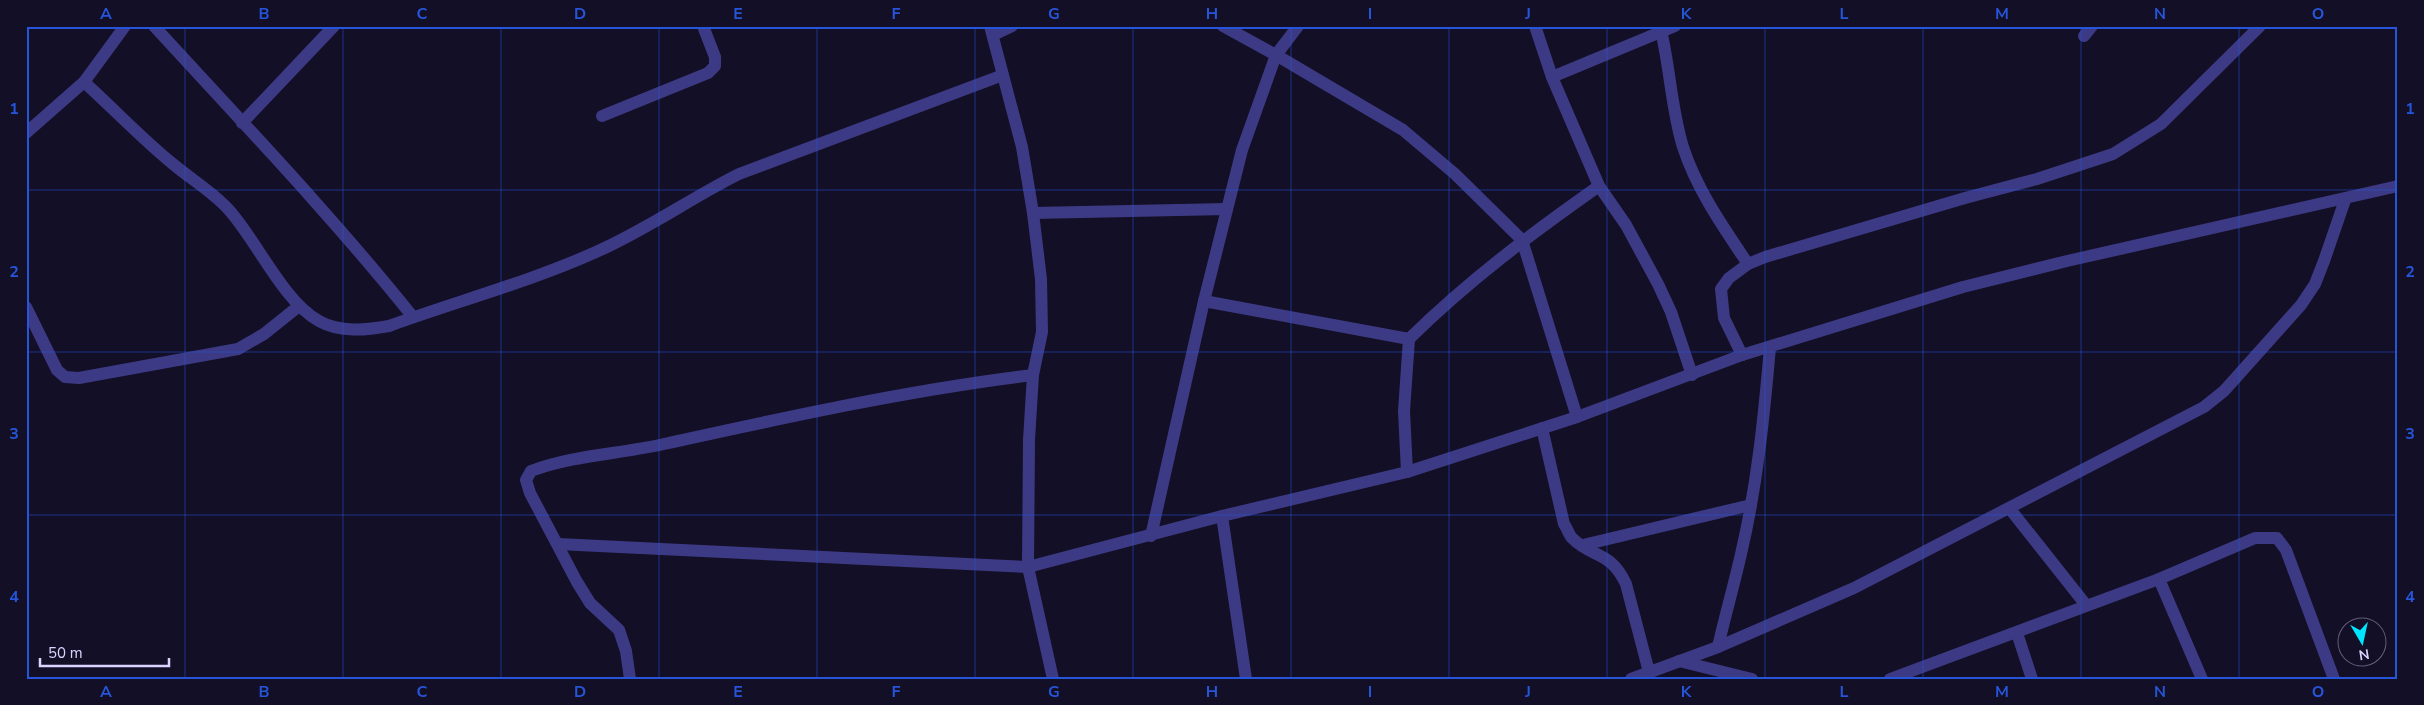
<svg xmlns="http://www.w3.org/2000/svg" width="2424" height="705" font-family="'Nunito Sans',sans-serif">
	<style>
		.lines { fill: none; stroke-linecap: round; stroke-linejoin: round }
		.minor { stroke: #3d3a85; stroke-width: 12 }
		.grid { fill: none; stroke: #2655da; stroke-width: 1; stroke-opacity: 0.55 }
		.neatline { fill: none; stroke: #2655da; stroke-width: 2 }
		.grid-label { font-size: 16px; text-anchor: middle; font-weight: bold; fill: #2655da }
	</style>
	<rect width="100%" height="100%" fill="#130f26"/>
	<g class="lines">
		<!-- minor -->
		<g class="minor">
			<path d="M 154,26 C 242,122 332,216 413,317"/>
			<path d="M 990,26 L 1022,147 L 1033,213 L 1041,279 L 1042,332 L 1033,375 L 1029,440 L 1028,567 L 1053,679"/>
			<path d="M 1223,26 L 1276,55 L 1403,130 L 1455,174 L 1522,240 L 1577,417"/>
			<path d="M 1535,26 L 1552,77 L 1599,186 L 1626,225 L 1658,284 L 1671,312 L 1692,375"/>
			<path d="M 1660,26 C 1670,66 1671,108 1683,147 C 1697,190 1723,227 1748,264"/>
			<path d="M 993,35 L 1012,26"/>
			<path d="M 2084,36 L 2092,26"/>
			<path d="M 1552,77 L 1675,26"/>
			<path d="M 84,82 C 114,109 142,139 173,164 C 192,180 213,192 229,210 C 257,241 283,301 319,321 C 340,333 367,330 389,326 C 458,301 529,282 596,252 C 646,230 691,198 739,174 L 1003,75"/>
			<path d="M 602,116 L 708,73 L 715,66 L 715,57 L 703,26"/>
			<path d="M 242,123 L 334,26"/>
			<path d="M 26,133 L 84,82 L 125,26"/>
			<path d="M 1033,213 L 1227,209"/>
			<path d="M 1204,301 L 1409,339"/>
			<path d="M 26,307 L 57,370 L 65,377 L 79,378 L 238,349 L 264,334 L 299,306"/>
			<path d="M 1742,355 L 1724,318 L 1721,289 L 1729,278 L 1748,264 L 1765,257 L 1965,198 L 2037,179 L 2113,154 L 2161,124 L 2260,26"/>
			<path d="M 1542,428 L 1564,524 C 1567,528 1569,535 1572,538 C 1593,559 1610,550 1626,584 L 1649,672"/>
			<path d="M 1407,472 L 1404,411 L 1409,339 C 1468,281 1532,233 1599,186"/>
			<path d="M 2010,509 L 2086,605"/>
			<path d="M 1222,516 L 1246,679"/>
			<path d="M 1151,536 L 1204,301 L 1242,150 L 1276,55 L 1298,26"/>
			<path d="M 558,544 L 1028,567 L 1222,516 L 1407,472 L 1577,417 L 1742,355 L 1963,287 L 2067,261 L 2398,186"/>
			<path d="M 1583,545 L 1751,505"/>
			<path d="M 2159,579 L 2202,679"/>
			<path d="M 2017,633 L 2032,679"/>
			<path d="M 1718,647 C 1725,616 1734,585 1741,554 C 1757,486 1764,417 1770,347"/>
			<path d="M 1679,661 L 1752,679"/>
			<path d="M 630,679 L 626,651 L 619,630 L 590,603 L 577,582 L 530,493 L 526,480 L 531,471 C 574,455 620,454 664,444 C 787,417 909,390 1033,375"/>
			<path d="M 1631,679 L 1718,647 L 1854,588 L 2204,407 L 2224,391 L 2301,305 L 2315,284 L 2324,261 L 2345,200"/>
			<path d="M 1890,679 L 2159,579 L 2255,538 L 2277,538 L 2286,550 L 2334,679"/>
		</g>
	</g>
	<!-- grid -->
	<path class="grid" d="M 185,26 L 185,679M 343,26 L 343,679M 501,26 L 501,679M 659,26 L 659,679M 817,26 L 817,679M 975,26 L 975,679M 1133,26 L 1133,679M 1291,26 L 1291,679M 1449,26 L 1449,679M 1607,26 L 1607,679M 1765,26 L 1765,679M 1923,26 L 1923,679M 2081,26 L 2081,679M 2239,26 L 2239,679M 26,190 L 2398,190M 26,352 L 2398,352M 26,515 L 2398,515"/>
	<!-- border -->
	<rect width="2424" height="705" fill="none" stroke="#130f26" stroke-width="55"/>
	<!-- north arrow -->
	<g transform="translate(2362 642) rotate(171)"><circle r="24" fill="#130f26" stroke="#625e7d"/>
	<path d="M0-4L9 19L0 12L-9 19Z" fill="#00e5ff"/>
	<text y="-8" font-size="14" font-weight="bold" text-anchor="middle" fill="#d9d4ff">N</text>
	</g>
	<!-- scale -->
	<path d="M40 658v8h129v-8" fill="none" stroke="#d9d4ff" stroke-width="2.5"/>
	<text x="48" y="658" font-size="15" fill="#d9d4ff" stroke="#130f26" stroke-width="4" paint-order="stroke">50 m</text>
	<rect x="28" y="28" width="2368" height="650" class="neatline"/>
	<g class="grid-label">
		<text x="106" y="19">A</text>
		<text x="264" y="19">B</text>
		<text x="422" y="19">C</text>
		<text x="580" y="19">D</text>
		<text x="738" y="19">E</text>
		<text x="896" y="19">F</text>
		<text x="1054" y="19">G</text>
		<text x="1212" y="19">H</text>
		<text x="1370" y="19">I</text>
		<text x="1528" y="19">J</text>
		<text x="1686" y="19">K</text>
		<text x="1844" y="19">L</text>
		<text x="2002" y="19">M</text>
		<text x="2160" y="19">N</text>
		<text x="2318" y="19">O</text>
		<text x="14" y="114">1</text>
		<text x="2410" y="114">1</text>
		<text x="14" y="277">2</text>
		<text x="2410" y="277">2</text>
		<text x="14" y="439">3</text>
		<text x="2410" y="439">3</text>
		<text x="14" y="602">4</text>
		<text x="2410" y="602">4</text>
		<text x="106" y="697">A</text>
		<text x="264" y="697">B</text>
		<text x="422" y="697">C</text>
		<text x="580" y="697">D</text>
		<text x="738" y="697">E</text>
		<text x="896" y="697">F</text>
		<text x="1054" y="697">G</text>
		<text x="1212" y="697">H</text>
		<text x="1370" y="697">I</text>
		<text x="1528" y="697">J</text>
		<text x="1686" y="697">K</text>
		<text x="1844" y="697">L</text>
		<text x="2002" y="697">M</text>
		<text x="2160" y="697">N</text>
		<text x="2318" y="697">O</text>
	</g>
</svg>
